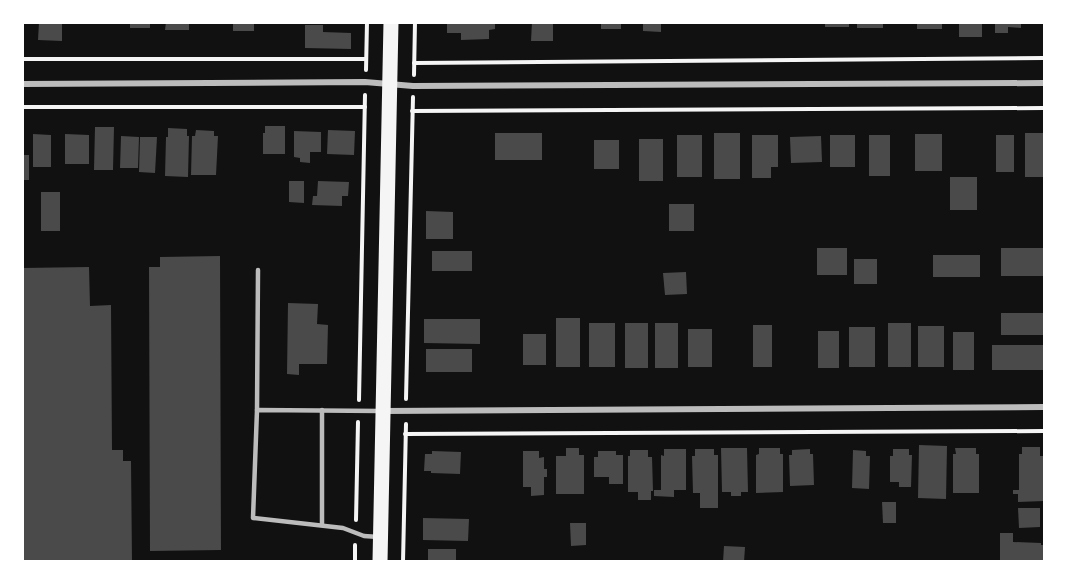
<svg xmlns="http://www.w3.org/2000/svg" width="1067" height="584" font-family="'Roboto Condensed',sans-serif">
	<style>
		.building { fill: #4a4a4a }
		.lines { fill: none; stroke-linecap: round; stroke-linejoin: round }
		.path { stroke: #f5f5f5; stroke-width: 4 }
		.service { stroke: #bcbcbc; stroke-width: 4.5 }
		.minor { stroke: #bcbcbc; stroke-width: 6 }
		.primary { stroke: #f5f5f5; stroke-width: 15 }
	</style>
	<rect width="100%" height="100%" fill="#111"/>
	<!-- building -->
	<g class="building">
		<path d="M 39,22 L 62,22 L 62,41 L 38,40 Z"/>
		<rect x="130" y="22" width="20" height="6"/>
		<path d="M 166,22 L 189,22 L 189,30 L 165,30 Z"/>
		<rect x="233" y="22" width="21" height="9"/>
		<path d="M 447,22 L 495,22 L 495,29 L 489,30 L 489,39 L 461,40 L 461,33 L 447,33 Z"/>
		<path d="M 532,22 L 553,22 L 553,41 L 531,41 Z"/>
		<rect x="601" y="22" width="20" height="7"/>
		<path d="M 643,22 L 661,22 L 661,32 L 643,31 Z"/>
		<rect x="825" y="22" width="24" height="5"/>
		<rect x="857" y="22" width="26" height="6"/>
		<rect x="917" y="22" width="25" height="7"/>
		<rect x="959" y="22" width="23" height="15"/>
		<path d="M 995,22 L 1021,22 L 1021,28 L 1008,27 L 1008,33 L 995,33 Z"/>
		<path d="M 305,25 L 323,25 L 323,32 L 351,33 L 351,49 L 305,48 Z"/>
		<path d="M 265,126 L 285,126 L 285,154 L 263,154 L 263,133 L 265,133 Z"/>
		<path d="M 95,127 L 114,127 L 113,170 L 94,170 Z"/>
		<path d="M 168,128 L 187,129 L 187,136 L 189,136 L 188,177 L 165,176 L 166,137 L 168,137 Z"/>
		<path d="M 196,130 L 214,131 L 214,136 L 218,136 L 216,175 L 191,175 L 192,136 L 195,136 Z"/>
		<path d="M 328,130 L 355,131 L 354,155 L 327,154 Z"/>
		<path d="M 294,131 L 321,132 L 321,152 L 310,152 L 310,163 L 300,162 L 300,158 L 294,157 Z"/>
		<rect x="495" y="133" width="47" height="27"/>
		<rect x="714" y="133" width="26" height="46"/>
		<rect x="1025" y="133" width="19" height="44"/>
		<path d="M 33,134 L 51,135 L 51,167 L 33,167 Z"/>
		<path d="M 65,134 L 89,135 L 89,164 L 65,164 Z"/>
		<rect x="915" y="134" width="27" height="37"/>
		<rect x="677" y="135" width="25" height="42"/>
		<path d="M 752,135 L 778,135 L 778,167 L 771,167 L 771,178 L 752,178 Z"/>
		<rect x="830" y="135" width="25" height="32"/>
		<rect x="869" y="135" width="21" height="41"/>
		<rect x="996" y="135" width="18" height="37"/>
		<path d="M 121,136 L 139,137 L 138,168 L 120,168 Z"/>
		<path d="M 821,136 L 822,162 L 791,163 L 790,137 Z"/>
		<path d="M 140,137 L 157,137 L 155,173 L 139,172 Z"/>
		<rect x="639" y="139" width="24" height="42"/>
		<rect x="594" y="140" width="25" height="29"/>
		<rect x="22" y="155" width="7" height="25"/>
		<rect x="950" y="177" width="27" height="33"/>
		<path d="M 289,181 L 304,181 L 304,203 L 289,202 Z"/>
		<path d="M 318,181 L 349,182 L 348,196 L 342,196 L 342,206 L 312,205 L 313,196 L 317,196 Z"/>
		<rect x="41" y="192" width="19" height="39"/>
		<rect x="669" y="204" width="25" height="27"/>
		<path d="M 426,211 L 453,212 L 453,239 L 426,239 Z"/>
		<rect x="817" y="248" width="30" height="27"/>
		<rect x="1001" y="248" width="43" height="28"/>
		<rect x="432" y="251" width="40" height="20"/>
		<rect x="933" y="255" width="47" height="22"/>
		<path d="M 220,256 L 221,550 L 150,551 L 149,267 L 160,267 L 160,257 Z"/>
		<rect x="854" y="259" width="23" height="25"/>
		<path d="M 89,267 L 90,306 L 111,305 L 112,450 L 123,450 L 123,461 L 131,461 L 132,562 L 22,562 L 22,268 Z"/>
		<path d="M 686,272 L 687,294 L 665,295 L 663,273 Z"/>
		<path d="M 288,303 L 318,304 L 317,324 L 328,325 L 327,364 L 299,364 L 299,375 L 287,374 Z"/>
		<rect x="1001" y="313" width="43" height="22"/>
		<rect x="556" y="318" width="24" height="49"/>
		<path d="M 424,319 L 480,319 L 480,344 L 424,343 Z"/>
		<rect x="589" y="323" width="26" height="44"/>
		<rect x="625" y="323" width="23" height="45"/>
		<rect x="655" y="323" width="23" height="45"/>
		<rect x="888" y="323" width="23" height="44"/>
		<rect x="753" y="325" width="19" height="42"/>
		<rect x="918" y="326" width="26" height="41"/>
		<rect x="849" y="327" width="26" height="40"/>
		<rect x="688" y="329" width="24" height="38"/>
		<rect x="818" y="331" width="21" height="37"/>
		<rect x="953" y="332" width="21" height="38"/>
		<rect x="523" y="334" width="23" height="31"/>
		<rect x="992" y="345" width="52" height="25"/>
		<rect x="426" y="349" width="46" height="23"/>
		<path d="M 919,445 L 947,446 L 946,499 L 918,498 Z"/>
		<path d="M 1022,447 L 1040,447 L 1040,456 L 1044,456 L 1044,501 L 1018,502 L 1018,494 L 1013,494 L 1013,490 L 1019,490 L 1019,454 L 1022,454 Z"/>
		<path d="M 566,448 L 579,448 L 579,455 L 584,455 L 584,494 L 556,494 L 556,456 L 566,456 Z"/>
		<path d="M 721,448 L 747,448 L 748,492 L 741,492 L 741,496 L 731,496 L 731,492 L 722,492 Z"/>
		<path d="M 759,448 L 780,448 L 780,454 L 783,454 L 783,492 L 756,493 L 756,455 L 759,454 Z"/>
		<path d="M 955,448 L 976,448 L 976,454 L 979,454 L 979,493 L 953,493 L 953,454 L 956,454 Z"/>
		<path d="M 664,449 L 686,449 L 686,490 L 674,490 L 674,497 L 654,496 L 654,490 L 661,490 L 661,455 L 664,456 Z"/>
		<path d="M 695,449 L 714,449 L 714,455 L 718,455 L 718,508 L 700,508 L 700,493 L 693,493 L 692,456 L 695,456 Z"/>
		<path d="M 810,449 L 810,454 L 813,454 L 814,485 L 790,486 L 789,455 L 792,455 L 792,450 Z"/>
		<path d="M 893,449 L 909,449 L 909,455 L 912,455 L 911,487 L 899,487 L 899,482 L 890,482 L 890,456 L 893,456 Z"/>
		<path d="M 630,450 L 648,450 L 648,457 L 652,457 L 653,491 L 651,491 L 651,500 L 638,500 L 638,492 L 628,492 L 628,456 L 630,456 Z"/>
		<path d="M 853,450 L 866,451 L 866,456 L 870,456 L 869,489 L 852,488 Z"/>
		<path d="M 432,451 L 461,452 L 460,474 L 431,473 L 431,471 L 424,471 L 425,454 L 432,454 Z"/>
		<path d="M 523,451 L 539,451 L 539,458 L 544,457 L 544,469 L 547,469 L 547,477 L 544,477 L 544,495 L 531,496 L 531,487 L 523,487 Z"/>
		<path d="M 598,451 L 616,451 L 616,455 L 623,455 L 623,484 L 609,484 L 609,477 L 594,477 L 594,457 L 598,457 Z"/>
		<path d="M 882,502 L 896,502 L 896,523 L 883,523 Z"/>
		<path d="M 1018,508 L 1040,508 L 1040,527 L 1019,528 Z"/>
		<path d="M 423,518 L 469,519 L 468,541 L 423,540 Z"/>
		<path d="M 570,523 L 586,523 L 586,545 L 571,546 Z"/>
		<path d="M 1000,533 L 1013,533 L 1013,542 L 1041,543 L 1041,545 L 1044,545 L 1044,562 L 1000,562 Z"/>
		<path d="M 724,546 L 745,547 L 744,562 L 723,562 Z"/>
		<rect x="428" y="549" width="28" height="13"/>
	</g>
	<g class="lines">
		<!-- path -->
		<g class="path">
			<path d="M 22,59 L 366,59"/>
			<path d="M 414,63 L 1044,58"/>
			<path d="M 366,70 L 367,22"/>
			<path d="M 414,75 L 415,22"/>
			<path d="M 22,107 L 365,107"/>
			<path d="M 412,111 L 1044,108"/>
			<path d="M 406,399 L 413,97"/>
			<path d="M 359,400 L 365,95"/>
			<path d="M 405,434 L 1044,431"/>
			<path d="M 356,520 L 358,422"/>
			<path d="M 355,562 L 355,545"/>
			<path d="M 403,562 L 406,424"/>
		</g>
		<!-- service -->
		<g class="service">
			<path d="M 257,410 L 258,270"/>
			<path d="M 322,525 L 322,410"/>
			<path d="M 379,537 L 364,536 L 343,528 L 253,518 L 257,410 L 381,411"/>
		</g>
		<!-- minor -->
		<g class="minor">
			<path d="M 22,84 L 365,82 L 413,86 L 1044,83"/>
			<path d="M 384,411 L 1044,407"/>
		</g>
		<!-- primary -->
		<path class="primary" d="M 380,562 L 391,22"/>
	</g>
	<!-- border -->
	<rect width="1067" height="584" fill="none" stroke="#ffffff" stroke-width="48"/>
</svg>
